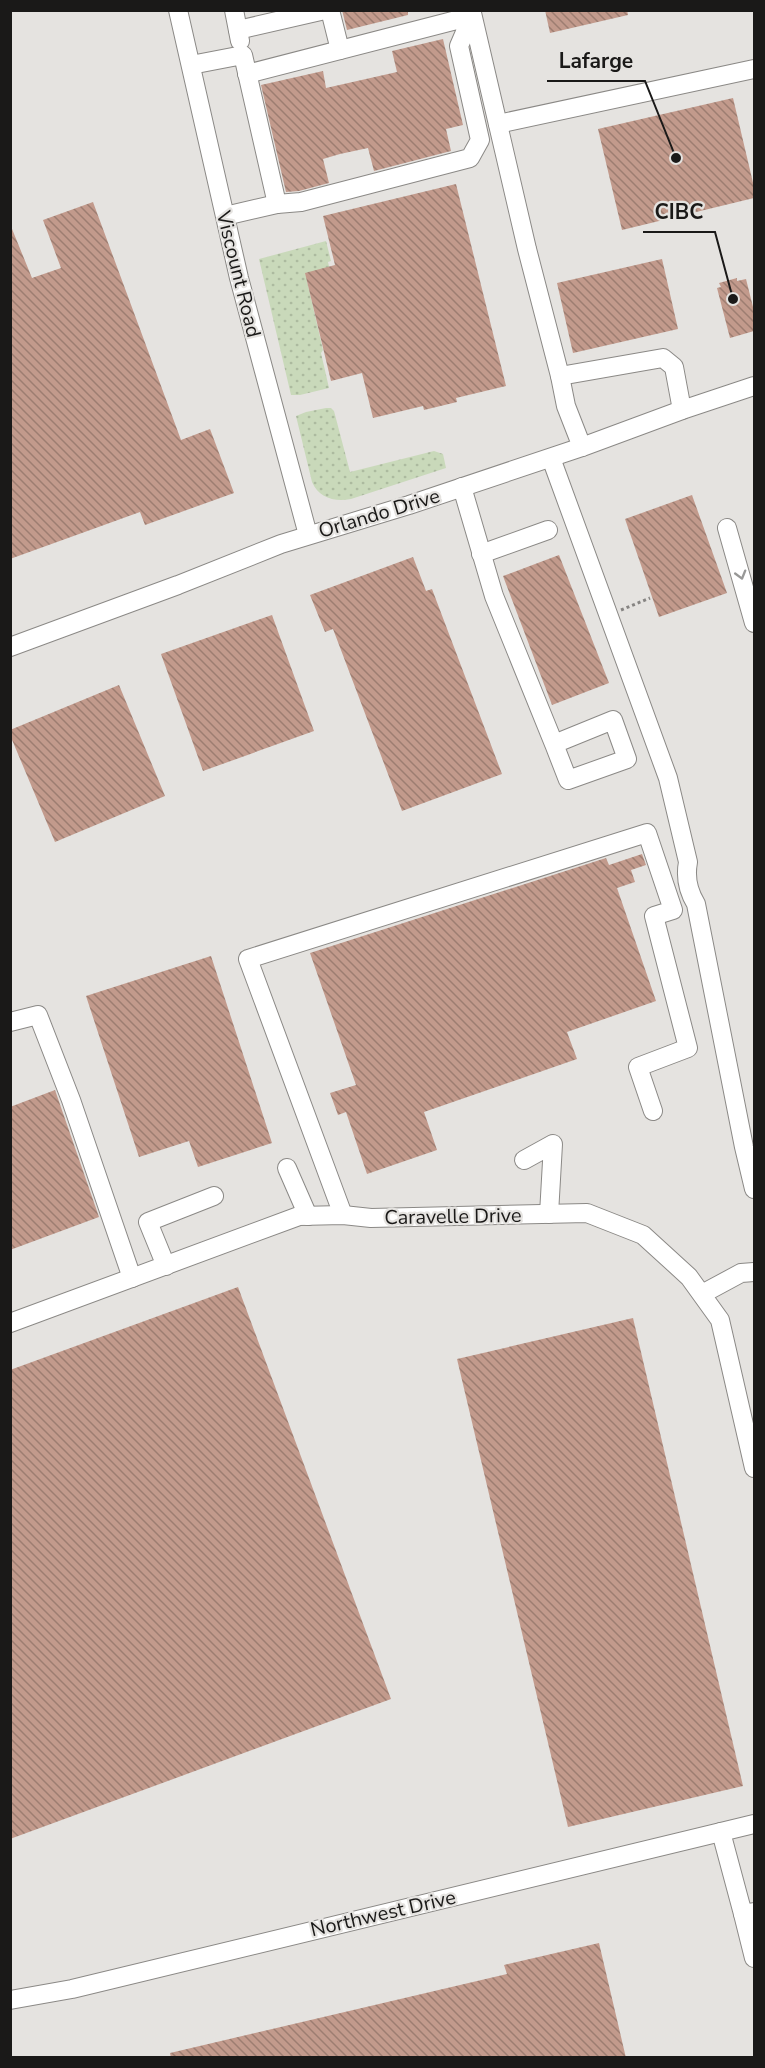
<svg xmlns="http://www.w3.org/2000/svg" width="765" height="2068" font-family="'Nunito Sans',sans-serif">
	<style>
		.grass { fill: url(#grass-dots) }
		.building { fill: url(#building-back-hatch) }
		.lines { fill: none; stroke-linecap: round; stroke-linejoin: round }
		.minor-casing { stroke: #8b8986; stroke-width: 20 }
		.path { stroke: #868482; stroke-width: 3; stroke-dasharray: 3 3; stroke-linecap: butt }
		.minor { stroke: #fff; stroke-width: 18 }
		.oneway { stroke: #989897 }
		.labels { text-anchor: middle; stroke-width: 4.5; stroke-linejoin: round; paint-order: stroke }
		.street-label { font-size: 20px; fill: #1a1918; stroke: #e5e3e0 }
		.leader { fill: none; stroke: #1a1918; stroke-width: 2 }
		.callout-dot { fill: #1a1918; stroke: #e5e3e0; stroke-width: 2 }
		.callout-label { font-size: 21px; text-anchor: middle; font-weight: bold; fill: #1a1918; stroke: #e5e3e0; stroke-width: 4.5; stroke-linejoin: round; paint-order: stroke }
	</style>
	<defs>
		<pattern id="grass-dots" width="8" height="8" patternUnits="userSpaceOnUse" patternTransform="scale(1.5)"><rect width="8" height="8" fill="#c9d9ba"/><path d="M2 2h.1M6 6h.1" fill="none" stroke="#acba9f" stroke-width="1.8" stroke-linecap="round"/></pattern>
		<pattern id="building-back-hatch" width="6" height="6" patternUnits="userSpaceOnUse" patternTransform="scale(1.5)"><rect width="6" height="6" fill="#c29a8c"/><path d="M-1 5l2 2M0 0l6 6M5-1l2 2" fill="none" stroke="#9d7d71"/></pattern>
	</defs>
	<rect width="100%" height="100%" fill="#e5e3e0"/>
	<!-- grass -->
	<g class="grass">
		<path d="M 326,241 L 331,261 L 328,262 L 331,275 L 307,281 L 323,350 L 321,353 L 329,388 L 300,395 L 291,395 L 259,259 Z"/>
		<path d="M 326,408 L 331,408 L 334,411 L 350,472 L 434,451 L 443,454 L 446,468 L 351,499 C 334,502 319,498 312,482 L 296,416 L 306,412 Z"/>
	</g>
	<!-- building -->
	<g class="building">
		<path d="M 342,10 L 408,10 L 408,15 L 347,30 Z"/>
		<path d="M 545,10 L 627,10 L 628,15 L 550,33 Z"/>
		<path d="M 443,39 L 463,125 L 446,129 L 451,151 L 374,171 L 368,148 L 340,154 L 323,159 L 329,183 L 299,191 L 286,192 L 261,85 L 323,71 L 326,88 L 397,72 L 392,51 Z"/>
		<path d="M 733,98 L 754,187 L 754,198 L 622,230 L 598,129 Z"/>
		<path d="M 456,184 L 506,386 L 456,398 L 457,402 L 424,410 L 423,406 L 373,418 L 362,373 L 331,381 L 305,273 L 335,265 L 323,216 Z"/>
		<path d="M 93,202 L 181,440 L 210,429 L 234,493 L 145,525 L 140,512 L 10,559 L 10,224 L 32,278 L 61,268 L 43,220 Z"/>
		<path d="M 662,259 L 678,329 L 573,353 L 557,283 Z"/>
		<path d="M 737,278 L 737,281 L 746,279 L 754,311 L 754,331 L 730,338 L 717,288 L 721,287 L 719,283 Z"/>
		<path d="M 692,495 L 727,593 L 659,617 L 625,519 Z"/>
		<path d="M 559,555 L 609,683 L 552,705 L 503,576 Z"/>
		<path d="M 413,557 L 426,591 L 432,589 L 502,774 L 402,811 L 333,629 L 325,632 L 310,595 Z"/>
		<path d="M 272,615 L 314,731 L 203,771 L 161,654 Z"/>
		<path d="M 119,685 L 165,796 L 55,842 L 10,735 L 10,730 Z"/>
		<path d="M 642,854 L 646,865 L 631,870 L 635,882 L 617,888 L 656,1001 L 567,1032 L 577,1059 L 424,1112 L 437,1150 L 367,1174 L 346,1112 L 338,1115 L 330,1093 L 356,1085 L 310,953 L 606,858 L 609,865 Z"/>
		<path d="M 211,956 L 272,1143 L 198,1167 L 189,1141 L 139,1157 L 86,996 Z"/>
		<path d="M 55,1090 L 99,1217 L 10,1250 L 10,1107 Z"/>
		<path d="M 238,1287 L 391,1699 L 10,1839 L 10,1370 Z"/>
		<path d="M 633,1318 L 743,1786 L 568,1827 L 457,1359 Z"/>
		<path d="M 599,1943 L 626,2058 L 171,2058 L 170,2053 L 507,1974 L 504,1965 Z"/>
	</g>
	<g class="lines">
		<!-- minor casing -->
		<g class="minor-casing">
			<g id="minor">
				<path d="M 178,10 L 239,278 L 308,535"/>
				<path d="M 234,10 L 240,41"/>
				<path d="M 330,10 L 340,50"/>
				<path d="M 472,13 L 527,249 L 560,376"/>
				<path d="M 238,30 L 325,10"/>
				<path d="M 191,65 L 243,55 L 277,204 L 225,216"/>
				<path d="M 247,74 L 472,16 L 459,46 L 480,140 L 470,158 L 301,202 L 277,204"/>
				<path d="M 498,124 L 754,69"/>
				<path d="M 582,447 L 566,406 L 560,376 L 663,358 L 674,367 L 682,410"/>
				<path d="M 551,458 L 668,778 L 688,862 C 685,878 688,891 696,904 L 744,1147 L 754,1189"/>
				<path d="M 462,487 L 494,596 L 554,744 L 613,720 L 627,759 L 568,780 L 554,744"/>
				<path d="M 727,528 L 754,623"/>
				<path d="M 481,554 L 548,530"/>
				<path d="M 10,647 L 178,585 L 281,544 L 409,505 L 582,447 L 682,410 L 754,386"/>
				<path d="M 10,1022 L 38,1015 L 71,1100 L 132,1278"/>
				<path d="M 524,1160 L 553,1144 L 549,1214"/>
				<path d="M 287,1168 L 308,1216"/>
				<path d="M 343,1215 L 248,959 L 647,833 L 673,910 L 654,916 L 688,1048 L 638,1067 L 653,1111"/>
				<path d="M 166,1266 L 148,1222 L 214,1196"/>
				<path d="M 702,1294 L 741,1273 L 754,1272"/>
				<path d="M 10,1323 L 299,1216 L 343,1215 L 371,1218 L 587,1213 L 643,1235 L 689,1277 L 720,1320 L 754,1468"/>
				<path d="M 721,1832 L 743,1914 L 754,1912"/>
				<path d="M 743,1914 L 754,1958"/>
				<path d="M 10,2000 L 72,1989 L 754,1824"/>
			</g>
		</g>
		<!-- path -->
		<path class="path" d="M 621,610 L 650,598"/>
		<!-- minor -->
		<use href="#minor" class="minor"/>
	</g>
	<!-- one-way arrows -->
	<defs><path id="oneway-chevron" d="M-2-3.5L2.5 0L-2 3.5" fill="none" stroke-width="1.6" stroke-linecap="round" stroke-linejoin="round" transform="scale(1.5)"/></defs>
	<use class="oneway" href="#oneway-chevron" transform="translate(741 575) rotate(74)"/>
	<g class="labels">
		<!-- street labels -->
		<g class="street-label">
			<text transform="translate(239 274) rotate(76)" y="7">Viscount Road</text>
			<text transform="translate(379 513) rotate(-17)" y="7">Orlando Drive</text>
			<text transform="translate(453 1216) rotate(-1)" y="7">Caravelle Drive</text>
			<text transform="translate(383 1913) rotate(-13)" y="7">Northwest Drive</text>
		</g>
	</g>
	<!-- callouts -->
	<path class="leader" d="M676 158L645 81H547M733 299L715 232H643"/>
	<g class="callout-dot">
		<circle cx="676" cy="158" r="6"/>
		<circle cx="733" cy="299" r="6"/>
	</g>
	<g class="callout-label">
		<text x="596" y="68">Lafarge</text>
		<text x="679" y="219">CIBC</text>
	</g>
	<!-- border -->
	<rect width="765" height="2068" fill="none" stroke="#1a1918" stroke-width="24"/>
</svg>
